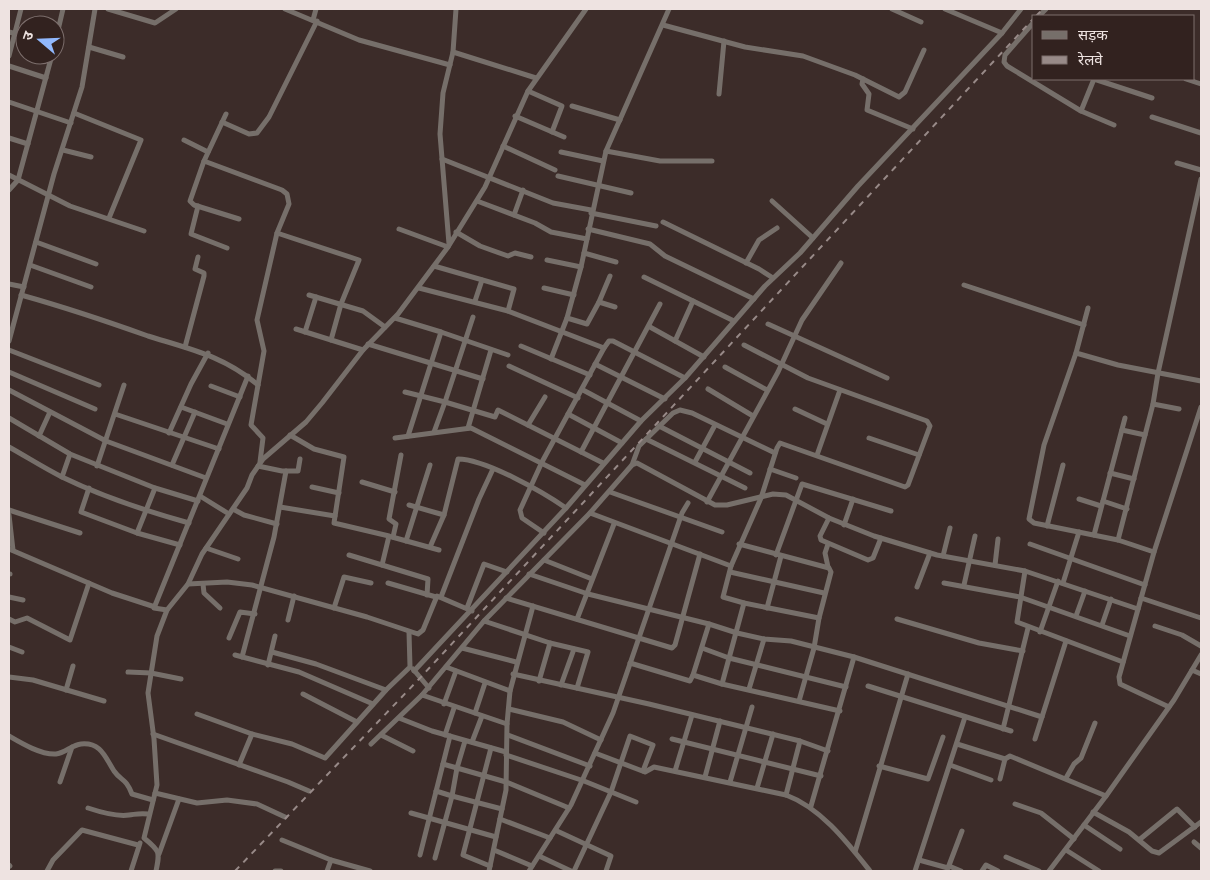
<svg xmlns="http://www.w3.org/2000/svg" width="1210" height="880" font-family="'Source Sans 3','Noto Sans Devanagari',sans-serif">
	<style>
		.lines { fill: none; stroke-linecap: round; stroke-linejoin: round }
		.street { stroke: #766f6a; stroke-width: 5 }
		.rail { stroke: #988a88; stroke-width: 2; stroke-dasharray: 6 6; stroke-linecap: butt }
	</style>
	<rect width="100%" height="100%" fill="#3c2c29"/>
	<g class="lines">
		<!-- street -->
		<g class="street">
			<path d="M 108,9 L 155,23 L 176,9"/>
			<path d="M 285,9 L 359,40 L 450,65"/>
			<path d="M 892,9 L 921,22"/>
			<path d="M 945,9 L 1002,33"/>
			<path d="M 1039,16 L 1046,9"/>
			<path d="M 313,20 L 316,9"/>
			<path d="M 1034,22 L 1005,55 L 1004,62 L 1007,66 L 1081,111 L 1114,125"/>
			<path d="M 663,25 L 745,47 L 803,56 L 855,75 L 899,97 L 905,92 L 924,50"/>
			<path d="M 9,32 L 25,36"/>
			<path d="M 55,43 L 63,9"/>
			<path d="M 89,47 L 123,57"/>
			<path d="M 453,52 L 536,78"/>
			<path d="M 9,56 L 21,9"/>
			<path d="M 9,66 L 46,78"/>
			<path d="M 863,79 L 862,84 L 869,94 L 867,110 L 913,129"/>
			<path d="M 1094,79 L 1152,98"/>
			<path d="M 1186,79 L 1201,84"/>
			<path d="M 528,91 L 562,106 L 552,132"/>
			<path d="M 719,94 L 724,41"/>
			<path d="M 9,102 L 71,123"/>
			<path d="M 572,106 L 620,120"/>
			<path d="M 1081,111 L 1094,79"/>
			<path d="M 74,113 L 141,140 L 109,218"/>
			<path d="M 226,114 L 204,161 L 190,201 L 194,205 L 239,219"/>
			<path d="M 515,116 L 564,137"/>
			<path d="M 1152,117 L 1201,133"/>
			<path d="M 222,122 L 249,134 L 257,133 L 269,117 L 317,21"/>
			<path d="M 9,138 L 28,144"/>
			<path d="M 184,140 L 208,152"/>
			<path d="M 503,146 L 555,170"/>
			<path d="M 63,150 L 91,157"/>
			<path d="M 606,151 L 660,161 L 712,161"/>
			<path d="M 561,152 L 603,161"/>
			<path d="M 442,159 L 553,203 L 591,210"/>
			<path d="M 204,161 L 282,190 L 287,194 L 289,204 L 277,233 L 257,320 L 264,351 L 251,425 L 263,438 L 260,462"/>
			<path d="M 1177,163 L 1201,170"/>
			<path d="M 9,175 L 70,206 L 144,231"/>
			<path d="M 558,176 L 631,193"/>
			<path d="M 9,190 L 18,180 L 52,55"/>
			<path d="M 477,201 L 535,223 L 551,232 L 587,239"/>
			<path d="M 772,201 L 813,238"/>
			<path d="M 198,206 L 191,234 L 227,248"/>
			<path d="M 591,213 L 656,226"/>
			<path d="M 514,215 L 523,190"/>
			<path d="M 663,222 L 759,269 L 773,278"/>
			<path d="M 399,229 L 448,247"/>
			<path d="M 588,229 L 650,244 L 665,256 L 754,299"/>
			<path d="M 456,232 L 480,246 L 508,256 L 515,253 L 531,257"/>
			<path d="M 277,233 L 359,260 L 341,304 L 331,340"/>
			<path d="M 36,242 L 96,264"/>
			<path d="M 449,244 L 440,134 L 443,93 L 453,52 L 456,9"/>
			<path d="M 584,253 L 616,262"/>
			<path d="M 547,260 L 581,267"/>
			<path d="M 746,263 L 759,240 L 777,228"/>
			<path d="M 30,265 L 91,287"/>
			<path d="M 434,266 L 514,289 L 508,311"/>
			<path d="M 644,277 L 734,321"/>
			<path d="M 9,284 L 24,287"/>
			<path d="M 964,285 L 1084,325"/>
			<path d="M 419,288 L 508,311 L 604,348 L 542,462 L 520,510 L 522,518 L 544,533"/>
			<path d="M 544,288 L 574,295"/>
			<path d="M 21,295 C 64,307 106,321 148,336 C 190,349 224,356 258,385"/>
			<path d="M 309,295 L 363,311 L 385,327"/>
			<path d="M 475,301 L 482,280"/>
			<path d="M 599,302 L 610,276"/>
			<path d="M 1088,308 L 1076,353 L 1044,445 L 1029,519 L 1034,523 L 1118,540 L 1154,552"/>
			<path d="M 473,317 L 445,402 L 495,417 L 498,410 L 603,463"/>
			<path d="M 395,318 L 441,332 L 408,436"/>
			<path d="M 567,318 L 587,324 L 599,302 L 615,307"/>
			<path d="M 768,324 L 887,378"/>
			<path d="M 650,327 L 704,357"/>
			<path d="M 296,329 L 363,350"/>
			<path d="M 305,332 L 316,297"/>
			<path d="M 441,332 L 508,355"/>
			<path d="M 9,341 L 54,174 L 82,87 L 95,9"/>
			<path d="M 675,341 L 693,301"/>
			<path d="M 368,344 L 483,379"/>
			<path d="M 521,346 L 590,375"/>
			<path d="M 185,347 L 204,276 L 204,273 L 195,269 L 198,257"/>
			<path d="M 604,348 L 609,341 L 613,341 L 685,378"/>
			<path d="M 9,350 L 99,385"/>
			<path d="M 1076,353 L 1118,365 L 1201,381"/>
			<path d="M 551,359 L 567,318 L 581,267 L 606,151 L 669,9"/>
			<path d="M 595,364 L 665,399"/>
			<path d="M 509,366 L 578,398"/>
			<path d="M 725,367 L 767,390"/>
			<path d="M 9,372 L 95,409"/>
			<path d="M 211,386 L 240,397"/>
			<path d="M 708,389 L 753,416"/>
			<path d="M 9,390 L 106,441 L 206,478"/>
			<path d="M 583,390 L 641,421"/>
			<path d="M 405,392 L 445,402 L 434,432"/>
			<path d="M 1153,404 L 1179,409"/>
			<path d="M 181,407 L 227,424"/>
			<path d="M 795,409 L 827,424"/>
			<path d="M 115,414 L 219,449"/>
			<path d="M 568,414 L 622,443"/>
			<path d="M 9,418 L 70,454 L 155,488 L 198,501"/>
			<path d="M 528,425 L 545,397"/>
			<path d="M 659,426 L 750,473"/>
			<path d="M 468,428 L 491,350"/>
			<path d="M 1122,430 L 1145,435"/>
			<path d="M 169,433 L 191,384 L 208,353"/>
			<path d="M 290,435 L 314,449 L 344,457 L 334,523 L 389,536 L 382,565 L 428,579 L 427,595"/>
			<path d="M 39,436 L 50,412"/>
			<path d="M 395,438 L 471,428 L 585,485"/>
			<path d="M 869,438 L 919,455"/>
			<path d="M 646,439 L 745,488"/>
			<path d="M 9,447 C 27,457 44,468 62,477 C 103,497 146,511 189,523"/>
			<path d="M 581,452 L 660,304"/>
			<path d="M 817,455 L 840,390"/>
			<path d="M 695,462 L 715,425"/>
			<path d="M 172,465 L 195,412"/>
			<path d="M 632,465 L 639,446 L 673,413 L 680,410 L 692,413 L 775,453"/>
			<path d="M 97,466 L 124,385"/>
			<path d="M 258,466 L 282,471 L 298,471 L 300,459"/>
			<path d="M 770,469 L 796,478"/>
			<path d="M 1110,473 L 1134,479"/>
			<path d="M 62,477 L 70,454"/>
			<path d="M 362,482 L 395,492"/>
			<path d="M 312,487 L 339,493"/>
			<path d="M 89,488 L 81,512 L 137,533 L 180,545"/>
			<path d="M 610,492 L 722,532"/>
			<path d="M 200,496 L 229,514"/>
			<path d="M 1079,499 L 1101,506"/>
			<path d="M 1103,501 L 1127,509"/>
			<path d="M 707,502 L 778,372 L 802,320 L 841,263"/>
			<path d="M 409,505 L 444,515"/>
			<path d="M 280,507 L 335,516"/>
			<path d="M 233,509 L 244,515 L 277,524"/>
			<path d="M 9,510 L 80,533"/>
			<path d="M 590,513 L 731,566 L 723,597 L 744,603 L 819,618 L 831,572 L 829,568 L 739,544"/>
			<path d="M 9,515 L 13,550"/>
			<path d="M 829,518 L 820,536 L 821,540 L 868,560 L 873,558 L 881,538"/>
			<path d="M 844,525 L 853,499"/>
			<path d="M 1047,526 L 1063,465"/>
			<path d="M 137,533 L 155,488"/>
			<path d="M 1094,535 L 1125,418"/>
			<path d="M 392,537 L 439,550"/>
			<path d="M 393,537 L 396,524 L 389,519 L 401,455"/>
			<path d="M 1118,540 L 1153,404 L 1158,373 L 1201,179"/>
			<path d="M 406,541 L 430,465"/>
			<path d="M 1030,544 L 1145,585"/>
			<path d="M 430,547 L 444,515 L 458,459 C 485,459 543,492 566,508"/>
			<path d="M 206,548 L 238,559"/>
			<path d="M 9,549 L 112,593 L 155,607"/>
			<path d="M 349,555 L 382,565"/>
			<path d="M 776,555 L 802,484 L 891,511"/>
			<path d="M 943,556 L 950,528"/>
			<path d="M 544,560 L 592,579"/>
			<path d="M 995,565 L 998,539"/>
			<path d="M 731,566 L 761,498 L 777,448 L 780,443 L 905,487 L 908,485 L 930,426 L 927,421 L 808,378 L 744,345"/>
			<path d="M 828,567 L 825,553 L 828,544"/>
			<path d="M 1025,571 L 1017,622 L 1123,662"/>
			<path d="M 730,572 L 824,593"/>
			<path d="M 9,574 L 10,574"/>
			<path d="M 529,574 L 588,594 L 709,624 L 737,633 L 764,639 L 791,641 L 854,657 L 1042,717"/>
			<path d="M 388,583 L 436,597"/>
			<path d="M 944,583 L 1020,597 L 1130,636"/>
			<path d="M 1063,583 L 1079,532"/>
			<path d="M 188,584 L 227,582 L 252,585 L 367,617 L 418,634 L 423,630 L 437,596 L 472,611"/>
			<path d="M 203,584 L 204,593 L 220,608"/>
			<path d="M 964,585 L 975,536"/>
			<path d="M 917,587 L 930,553"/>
			<path d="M 9,597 L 23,600"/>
			<path d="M 441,597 L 479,499 L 493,469"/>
			<path d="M 506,598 L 672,648 L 675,645 L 700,554"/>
			<path d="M 1141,598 L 1201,618"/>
			<path d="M 334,608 L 344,577 L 371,583"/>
			<path d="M 467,608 L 484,564 L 507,572"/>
			<path d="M 767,608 L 781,556"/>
			<path d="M 167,610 L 154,608 L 248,376"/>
			<path d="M 1076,616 L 1085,591"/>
			<path d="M 9,619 L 15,622 L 27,618 L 70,640 L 89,583"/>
			<path d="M 577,619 L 614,524"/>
			<path d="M 897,619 L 979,643 L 1023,651"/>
			<path d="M 288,620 L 294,596"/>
			<path d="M 484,621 L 550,643 L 588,652 L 577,688"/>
			<path d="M 1102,625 L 1111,599"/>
			<path d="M 1155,626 L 1182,635 L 1201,646"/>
			<path d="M 1040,632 L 1058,581"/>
			<path d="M 229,638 L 240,612 L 255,614"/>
			<path d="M 9,647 L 22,652"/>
			<path d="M 462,648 L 516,662"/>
			<path d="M 702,648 L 729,658 L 846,687"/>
			<path d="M 272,652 L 316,664 L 386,690"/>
			<path d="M 235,655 L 299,672 L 373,704"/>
			<path d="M 242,657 L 274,537 L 286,471"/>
			<path d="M 630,663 L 690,681 L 693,675 L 722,684 L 840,711"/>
			<path d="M 268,665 L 275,636"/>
			<path d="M 446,667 L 510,691"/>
			<path d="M 413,669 L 429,688"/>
			<path d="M 1192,670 L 1201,674"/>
			<path d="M 414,671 L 566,508 L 641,421 L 685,378 L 765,286 L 800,253 L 858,186 L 1002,33 L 1021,9"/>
			<path d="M 128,672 L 151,673 L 181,679"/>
			<path d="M 513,674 L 649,704 L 800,741 L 786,795"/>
			<path d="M 693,675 L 709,624"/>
			<path d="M 9,677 L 33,680 L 104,701"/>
			<path d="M 539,681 L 550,643"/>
			<path d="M 722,684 L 744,603"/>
			<path d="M 561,685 L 574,649"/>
			<path d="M 868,686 L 1011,731"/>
			<path d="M 749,689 L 764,639"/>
			<path d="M 66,690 L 73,666"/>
			<path d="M 303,694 L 357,722"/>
			<path d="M 422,695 L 507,724"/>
			<path d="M 799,701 L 814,648 L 819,618"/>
			<path d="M 444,704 L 456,671"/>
			<path d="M 1169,707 L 1120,684 L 1119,677 L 1154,552 L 1201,407"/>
			<path d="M 509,709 L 563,722 L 601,740"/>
			<path d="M 475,713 L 485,683"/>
			<path d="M 197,714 L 252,734 L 292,744 L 325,758 L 386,690 L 410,667 L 409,632"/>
			<path d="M 399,718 L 432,731 L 506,752"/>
			<path d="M 1003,729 L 1028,628"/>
			<path d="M 153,734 L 288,782 L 309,791"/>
			<path d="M 381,735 L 413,751"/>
			<path d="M 445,735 L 454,708"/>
			<path d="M 508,735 L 590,766"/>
			<path d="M 9,736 C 21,743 41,755 56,754 C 65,753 72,745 81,744 C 101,742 105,757 114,771 C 121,781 126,778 132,794 L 153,800"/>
			<path d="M 672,739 L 821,776"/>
			<path d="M 1035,739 L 1066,641"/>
			<path d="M 800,741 L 828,751"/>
			<path d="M 472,742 L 482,716"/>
			<path d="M 371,744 L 422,695 L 484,621 L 590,513 L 632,465 L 637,463 L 715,505 L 727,505 L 773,494 L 786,495 L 829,518 L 874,536 L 937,555 L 1025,571 L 1138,609"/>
			<path d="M 957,744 L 1005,759"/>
			<path d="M 595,753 L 645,772 L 654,767 L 786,795 C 821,808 847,842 870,871"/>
			<path d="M 506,755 L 584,781 L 636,802"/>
			<path d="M 443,764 L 457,768 L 465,741"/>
			<path d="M 239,765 L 252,734"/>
			<path d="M 950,765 L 991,780"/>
			<path d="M 879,766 L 928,779 L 943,737"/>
			<path d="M 675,771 L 692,715"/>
			<path d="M 705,777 L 720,721"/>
			<path d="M 1066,778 L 1074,764 L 1081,758 L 1095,723"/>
			<path d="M 1000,779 L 1005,759 L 1010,756 L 1106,796"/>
			<path d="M 60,782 L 72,747"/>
			<path d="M 730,782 L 752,707"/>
			<path d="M 757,788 L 773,734"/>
			<path d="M 436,791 L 452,796 L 457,768 L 506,782 L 569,808"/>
			<path d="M 155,793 L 197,803 L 227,800 L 257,804 L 285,817"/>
			<path d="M 1015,804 L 1041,813 L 1074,839"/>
			<path d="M 811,806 L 854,657"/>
			<path d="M 88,808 C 100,812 116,817 129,815 C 137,814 139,813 149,814"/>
			<path d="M 1093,812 L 1129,832 L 1152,851 L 1159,853 L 1201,822"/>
			<path d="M 411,813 L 496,837"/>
			<path d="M 500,819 L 550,838"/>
			<path d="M 1084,825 L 1120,849"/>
			<path d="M 557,831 L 611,856 L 606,871"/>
			<path d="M 282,840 L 331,860"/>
			<path d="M 1139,840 L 1177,809 L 1195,827"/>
			<path d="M 1194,842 L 1201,848"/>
			<path d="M 494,850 L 532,866"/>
			<path d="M 1066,850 L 1099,871"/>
			<path d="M 855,852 L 908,674"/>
			<path d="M 159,854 L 179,799"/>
			<path d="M 420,855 L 450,736"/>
			<path d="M 539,856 L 571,871"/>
			<path d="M 1006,857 L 1039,871"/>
			<path d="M 435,858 L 452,796 L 502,809"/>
			<path d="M 919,860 L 948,868 L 962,831"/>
			<path d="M 9,865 L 10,866"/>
			<path d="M 490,866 L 463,855 L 491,748"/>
			<path d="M 949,866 L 961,871"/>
			<path d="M 47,871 L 53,860 L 82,830 L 138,845"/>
			<path d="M 131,871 L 140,843"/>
			<path d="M 156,871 C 160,852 160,851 144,838 L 157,785 L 154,739 L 148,693 L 157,636 L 167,610 L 188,584 L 202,554 L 247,488 L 252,475 L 263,459 L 306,422 L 322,403 L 363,350 L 398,314 L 448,247 L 485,187 L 528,91 L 586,9"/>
			<path d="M 275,871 L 281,871"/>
			<path d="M 327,871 L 331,860 L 370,871"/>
			<path d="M 489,871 L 506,790 L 507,724 L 510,691 L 533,606"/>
			<path d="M 529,871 L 571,805 L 613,713 L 682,513 L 688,503"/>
			<path d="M 574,871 L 611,792 L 630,736 L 653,745 L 643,771"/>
			<path d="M 915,871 L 965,717"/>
			<path d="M 982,871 L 986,865 L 998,871"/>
			<path d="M 1049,871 L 1106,796 L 1174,700 L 1201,655"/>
		</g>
		<!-- rail -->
		<g class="rail">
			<path d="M 1036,16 L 1043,9"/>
			<path d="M 235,871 L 420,678 L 1034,18"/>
		</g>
	</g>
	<!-- border -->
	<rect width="1210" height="880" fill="none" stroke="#eee3e1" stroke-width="20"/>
	<!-- legend -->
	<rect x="1032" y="15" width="162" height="65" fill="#32221f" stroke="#7d6f6d"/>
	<rect x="1042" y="31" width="25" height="8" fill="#766f6a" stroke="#7d6f6d"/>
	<text x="1078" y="40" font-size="15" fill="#eee3e1">सड़क</text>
	<rect x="1042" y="56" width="25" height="8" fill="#988a88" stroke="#7d6f6d"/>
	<text x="1078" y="65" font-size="15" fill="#eee3e1">रेलवे</text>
	<!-- north arrow -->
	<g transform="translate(40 40) rotate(289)"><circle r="24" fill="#32221f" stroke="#7d6f6d"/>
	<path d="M0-4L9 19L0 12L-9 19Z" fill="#91b8fd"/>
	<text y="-8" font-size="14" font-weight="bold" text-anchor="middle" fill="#eee3e1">उ</text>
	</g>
</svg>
